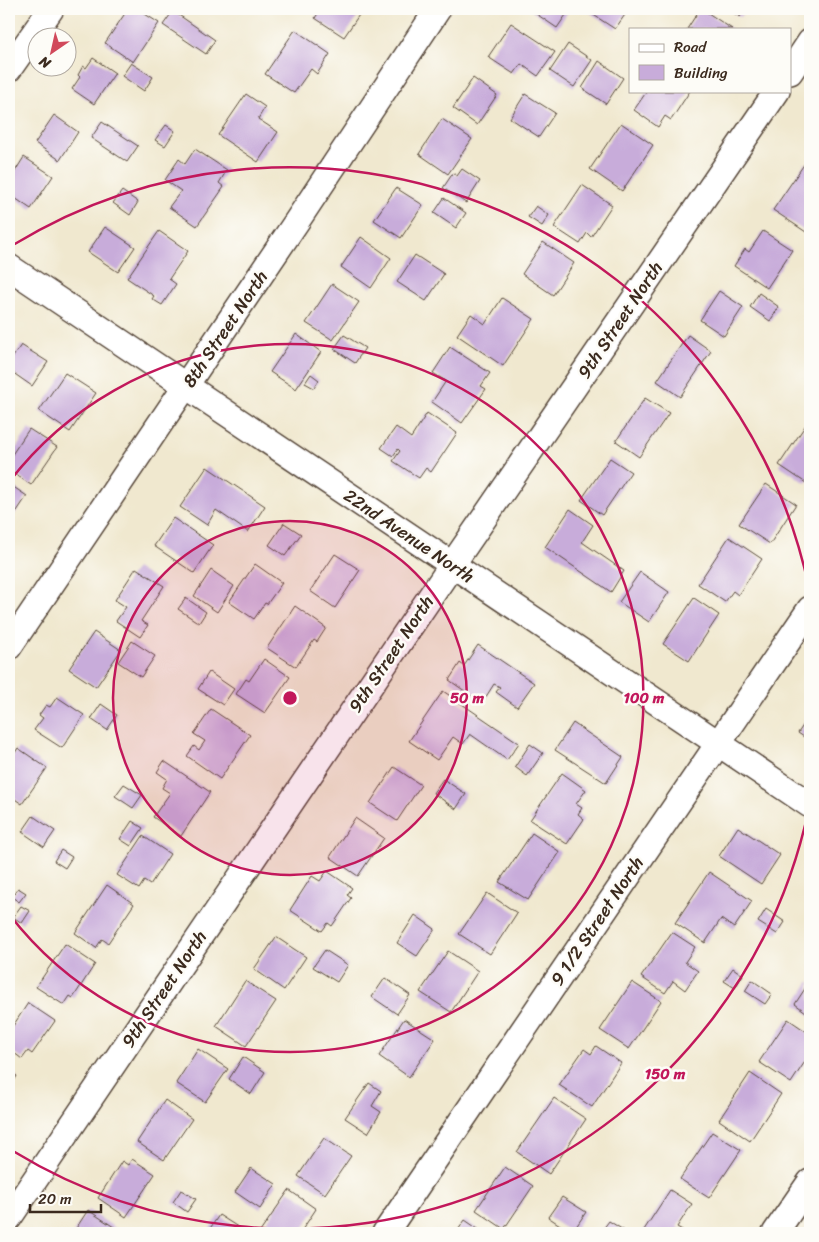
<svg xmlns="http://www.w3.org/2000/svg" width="819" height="1242" font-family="Sriracha,sans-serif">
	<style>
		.building { fill: #c8acda }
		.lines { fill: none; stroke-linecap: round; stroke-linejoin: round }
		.minor-casing { stroke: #564639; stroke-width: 28 }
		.minor { stroke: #fff; stroke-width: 25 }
		.ring { fill: none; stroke: #c2185b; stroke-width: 2.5 }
		.labels { text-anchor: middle; stroke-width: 5; stroke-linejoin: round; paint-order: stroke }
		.street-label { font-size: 18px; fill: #3b2a1e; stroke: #fdfcf7 }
		.centre { fill: #c2185b; stroke: #fdfcf7; stroke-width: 2.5 }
		.ring-label { font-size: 15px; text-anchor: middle; font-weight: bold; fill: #c2185b; stroke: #fdfcf7; stroke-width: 5; stroke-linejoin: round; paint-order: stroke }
	</style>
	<rect width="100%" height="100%" fill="#fdfcf7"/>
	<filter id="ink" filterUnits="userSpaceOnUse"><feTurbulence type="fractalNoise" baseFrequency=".02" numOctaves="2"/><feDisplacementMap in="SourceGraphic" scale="10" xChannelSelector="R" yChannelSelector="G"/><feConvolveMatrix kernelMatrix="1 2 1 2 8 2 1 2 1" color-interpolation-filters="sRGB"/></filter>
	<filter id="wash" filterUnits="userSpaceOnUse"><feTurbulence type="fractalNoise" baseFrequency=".0096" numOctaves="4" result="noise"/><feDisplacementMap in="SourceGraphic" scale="20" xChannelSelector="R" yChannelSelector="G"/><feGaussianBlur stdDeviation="1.12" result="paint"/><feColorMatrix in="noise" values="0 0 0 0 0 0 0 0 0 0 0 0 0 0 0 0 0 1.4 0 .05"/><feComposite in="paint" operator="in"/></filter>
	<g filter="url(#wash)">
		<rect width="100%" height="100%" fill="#f0e8cf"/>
		<g id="blocks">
			<!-- building -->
			<g class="building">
				<path d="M 128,9 L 137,9 L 159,23 L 133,62 L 105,43 Z"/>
				<path d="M 321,9 L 363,9 L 344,37 L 315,18 Z"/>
				<path d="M 529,9 L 570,9 L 557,28 Z"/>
				<path d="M 591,9 L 629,9 L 615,29 L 589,12 Z"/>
				<path d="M 700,9 L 702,9 L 732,29 L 687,29 Z"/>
				<path d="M 727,9 L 746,9 L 740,17 Z"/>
				<path d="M 173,11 L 215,40 L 206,54 L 163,25 Z"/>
				<path d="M 511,23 L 555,52 L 538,76 L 521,64 L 514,74 L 488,57 Z"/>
				<path d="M 295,30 L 330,54 L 317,74 L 311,69 L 294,93 L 265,74 Z"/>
				<path d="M 568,44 L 592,60 L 574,87 L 550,71 Z"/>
				<path d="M 93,58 L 115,73 L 94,104 L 72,89 L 80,77 L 78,75 L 83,66 L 86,68 Z"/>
				<path d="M 599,61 L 623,78 L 606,104 L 582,88 Z"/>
				<path d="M 131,63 L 153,77 L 144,91 L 122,76 Z"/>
				<path d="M 473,78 L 497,95 L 477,125 L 453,108 Z"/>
				<path d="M 647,91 L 690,91 L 671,120 L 665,116 L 658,127 L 634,110 Z"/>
				<path d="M 246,94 L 265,107 L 258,119 L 278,132 L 258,162 L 218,135 Z"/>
				<path d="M 525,94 L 555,113 L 539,137 L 510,118 Z"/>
				<path d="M 54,115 L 78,132 L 60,160 L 35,143 Z"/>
				<path d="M 442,119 L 472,139 L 448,174 L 419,154 Z"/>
				<path d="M 102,122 L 138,146 L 127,162 L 91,138 Z"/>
				<path d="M 621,123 L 653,145 L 622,191 L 590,169 Z"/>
				<path d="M 166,125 L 175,131 L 165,146 L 155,140 Z"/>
				<path d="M 195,149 L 227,170 L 219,183 L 224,187 L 197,226 L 169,207 L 181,191 L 165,180 L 179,159 L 185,164 Z"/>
				<path d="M 24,157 L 53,176 L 31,209 L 9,194 L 9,181 Z"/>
				<path d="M 805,163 L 810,166 L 810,225 L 806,232 L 773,210 Z"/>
				<path d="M 462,169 L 480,181 L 466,203 L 443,188 L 453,173 L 457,176 Z"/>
				<path d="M 582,185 L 612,205 L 591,237 L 587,233 L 580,244 L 554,227 Z"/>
				<path d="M 396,188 L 423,205 L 401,238 L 374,220 Z"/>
				<path d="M 122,191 L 138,202 L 130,215 L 113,203 Z"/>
				<path d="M 444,198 L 466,213 L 456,228 L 434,213 Z"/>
				<path d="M 536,206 L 549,215 L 542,226 L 528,217 Z"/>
				<path d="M 105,227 L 135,247 L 118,272 L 88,252 Z"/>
				<path d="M 159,231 L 188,251 L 169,279 L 176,284 L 162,305 L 152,299 L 154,296 L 127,278 Z"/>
				<path d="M 763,231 L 792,250 L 767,288 L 734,266 L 745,249 L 749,252 Z"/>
				<path d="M 361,237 L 391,258 L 371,288 L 341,267 Z"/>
				<path d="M 543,242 L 574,263 L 553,295 L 522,274 Z"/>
				<path d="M 415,255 L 444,274 L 426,301 L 397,282 Z"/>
				<path d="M 332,284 L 359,302 L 333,340 L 306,323 Z"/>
				<path d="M 719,291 L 743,307 L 724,336 L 700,320 Z"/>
				<path d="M 759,293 L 779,307 L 770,321 L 750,307 Z"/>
				<path d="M 502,298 L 534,319 L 503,366 L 457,335 L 471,314 L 485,324 Z"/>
				<path d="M 296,334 L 321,352 L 296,389 L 270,372 Z"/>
				<path d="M 344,335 L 365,348 L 355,363 L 334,349 Z"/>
				<path d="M 688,335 L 711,351 L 680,397 L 657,381 Z"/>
				<path d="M 21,345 L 48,362 L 32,386 L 9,370 L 9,363 Z"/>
				<path d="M 450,347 L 490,373 L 481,386 L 486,389 L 462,423 L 432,402 L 446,381 L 433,373 Z"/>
				<path d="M 65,373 L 96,393 L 70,432 L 39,411 Z"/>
				<path d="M 311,374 L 319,380 L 314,388 L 305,383 Z"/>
				<path d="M 645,398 L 669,413 L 639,457 L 616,441 Z"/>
				<path d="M 427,413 L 457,433 L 431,472 L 426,468 L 419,478 L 393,461 L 400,451 L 398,449 L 393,456 L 381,448 L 396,427 L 411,438 Z"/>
				<path d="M 809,420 L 810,421 L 810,476 L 806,483 L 779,465 Z"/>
				<path d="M 29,429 L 57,447 L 31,485 L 9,470 L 9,459 Z"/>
				<path d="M 610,458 L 631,472 L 602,515 L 581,500 Z"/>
				<path d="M 207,467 L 265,506 L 248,532 L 216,510 L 207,525 L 180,507 Z"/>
				<path d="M 9,484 L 27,496 L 9,523 Z"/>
				<path d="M 766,484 L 796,504 L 770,544 L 739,524 Z"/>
				<path d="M 570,509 L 593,525 L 582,542 L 624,571 L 611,592 L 545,547 Z"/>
				<path d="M 173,518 L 213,545 L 194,573 L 154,546 Z"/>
				<path d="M 284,523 L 301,534 L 285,556 L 269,545 Z"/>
				<path d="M 729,537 L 762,559 L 738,595 L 733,591 L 725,602 L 698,584 Z"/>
				<path d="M 335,554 L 360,570 L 335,608 L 310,591 Z"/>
				<path d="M 255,564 L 282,583 L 267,604 L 265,603 L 254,619 L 229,602 Z"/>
				<path d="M 136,568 L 164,586 L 141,621 L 148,625 L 140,637 L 116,621 L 126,607 L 115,600 Z"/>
				<path d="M 211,570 L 234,586 L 217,612 L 194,596 Z"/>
				<path d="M 640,572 L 669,592 L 649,622 L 619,602 Z"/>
				<path d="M 186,598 L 206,612 L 199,623 L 178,609 Z"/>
				<path d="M 694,598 L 719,615 L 689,661 L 663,644 Z"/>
				<path d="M 295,606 L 326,628 L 317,642 L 314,640 L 296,667 L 267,648 Z"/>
				<path d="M 94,632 L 121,650 L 96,687 L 69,669 Z"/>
				<path d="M 132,641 L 155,656 L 141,677 L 118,662 Z"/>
				<path d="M 478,645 L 534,683 L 517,707 L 496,692 L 500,687 L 494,684 L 482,703 L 449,680 L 460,663 L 464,666 Z"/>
				<path d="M 264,659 L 290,677 L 265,713 L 236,694 L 246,679 L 249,681 Z"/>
				<path d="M 209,672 L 234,689 L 223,705 L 198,689 Z"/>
				<path d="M 443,691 L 519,743 L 507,760 L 470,734 L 463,744 L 453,737 L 437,760 L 409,741 Z"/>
				<path d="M 57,697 L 84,715 L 62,748 L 34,730 L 43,718 L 39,715 L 46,705 L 50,707 Z"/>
				<path d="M 101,704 L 117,715 L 107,730 L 91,719 Z"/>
				<path d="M 211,709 L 250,735 L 220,779 L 187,756 L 194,746 L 199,750 L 205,741 L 194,734 Z"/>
				<path d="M 810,715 L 810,741 L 798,733 Z"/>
				<path d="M 573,723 L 623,757 L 606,783 L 555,750 Z"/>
				<path d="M 530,744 L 543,753 L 527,776 L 515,767 Z"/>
				<path d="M 18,748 L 47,768 L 22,804 L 9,795 L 9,762 Z"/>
				<path d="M 164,761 L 210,792 L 181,836 L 153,817 L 170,793 L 162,788 L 167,779 L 157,772 Z"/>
				<path d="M 394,767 L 421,785 L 397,821 L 370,803 Z"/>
				<path d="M 562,773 L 586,790 L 576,804 L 582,808 L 578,814 L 584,819 L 567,844 L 530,820 Z"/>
				<path d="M 443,779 L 466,794 L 456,809 L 433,793 Z"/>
				<path d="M 124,784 L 142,795 L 133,808 L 115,796 Z"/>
				<path d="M 33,816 L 55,831 L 44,847 L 22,832 Z"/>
				<path d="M 355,818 L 384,838 L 358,876 L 330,857 Z"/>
				<path d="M 132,821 L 143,828 L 131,846 L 120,839 Z"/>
				<path d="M 738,827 L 780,855 L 761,884 L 719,856 Z"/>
				<path d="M 532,833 L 560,852 L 528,900 L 499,882 Z"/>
				<path d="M 143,836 L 170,854 L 150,885 L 144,881 L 139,889 L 117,875 Z"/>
				<path d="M 61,850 L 72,857 L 65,868 L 54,861 Z"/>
				<path d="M 327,871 L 352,888 L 347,895 L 351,898 L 332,926 L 328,923 L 322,931 L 290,910 L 312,876 L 320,881 Z"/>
				<path d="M 709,872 L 752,901 L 734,928 L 721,919 L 705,943 L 675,923 Z"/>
				<path d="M 107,885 L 134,904 L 108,943 L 102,939 L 96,948 L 75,933 Z"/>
				<path d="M 18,888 L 26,893 L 19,902 L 12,897 Z"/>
				<path d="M 487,893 L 517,913 L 490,954 L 459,934 Z"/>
				<path d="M 21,906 L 30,911 L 22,923 L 13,917 Z"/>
				<path d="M 766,909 L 785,922 L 777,934 L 758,922 Z"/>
				<path d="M 415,915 L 435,929 L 417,956 L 397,943 Z"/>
				<path d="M 672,932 L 695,947 L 685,962 L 698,971 L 685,990 L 673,981 L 665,993 L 641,977 Z"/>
				<path d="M 276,937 L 306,957 L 284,990 L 254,969 Z"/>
				<path d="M 65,944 L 95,964 L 73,998 L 70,996 L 64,1005 L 36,987 Z"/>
				<path d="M 325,950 L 348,965 L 337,982 L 313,967 Z"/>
				<path d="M 448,951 L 478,971 L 451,1012 L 420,992 Z"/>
				<path d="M 733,968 L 743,975 L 735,988 L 724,981 Z"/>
				<path d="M 385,978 L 410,995 L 397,1014 L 372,997 Z"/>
				<path d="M 752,980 L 772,994 L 765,1004 L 745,991 Z"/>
				<path d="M 245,981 L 276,1001 L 246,1046 L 216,1026 Z"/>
				<path d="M 810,981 L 810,1015 L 795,1004 Z"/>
				<path d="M 632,982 L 661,1001 L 629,1049 L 600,1030 Z"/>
				<path d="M 28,1003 L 55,1021 L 32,1054 L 28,1051 L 22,1059 L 9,1049 L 9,1032 Z"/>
				<path d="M 404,1019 L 435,1039 L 409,1077 L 379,1056 Z"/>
				<path d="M 788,1019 L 810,1034 L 810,1054 L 791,1083 L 759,1062 Z"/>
				<path d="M 596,1046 L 621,1063 L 592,1107 L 559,1085 L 584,1049 L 591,1054 Z"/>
				<path d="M 198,1049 L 228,1069 L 205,1102 L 176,1083 Z"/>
				<path d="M 243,1057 L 265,1072 L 251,1094 L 229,1079 Z"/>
				<path d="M 9,1071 L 17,1076 L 9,1089 Z"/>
				<path d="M 750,1073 L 781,1094 L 750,1141 L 719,1120 Z"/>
				<path d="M 369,1083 L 381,1091 L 372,1106 L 381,1112 L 368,1133 L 345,1118 Z"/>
				<path d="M 554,1098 L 586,1119 L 549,1174 L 517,1152 Z"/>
				<path d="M 165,1100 L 192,1119 L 164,1160 L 137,1142 Z"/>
				<path d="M 712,1132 L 741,1150 L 709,1198 L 680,1179 Z"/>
				<path d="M 324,1138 L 351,1156 L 325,1194 L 298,1176 Z"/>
				<path d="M 132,1159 L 155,1174 L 126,1217 L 98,1198 L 122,1161 L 128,1165 Z"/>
				<path d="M 505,1167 L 533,1186 L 504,1229 L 476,1210 Z"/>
				<path d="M 251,1168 L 276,1184 L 260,1209 L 235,1192 Z"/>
				<path d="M 181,1190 L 196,1199 L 187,1212 L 173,1202 Z"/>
				<path d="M 289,1190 L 316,1209 L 300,1233 L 261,1233 L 260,1232 Z"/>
				<path d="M 670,1190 L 692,1204 L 677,1227 L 684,1231 L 683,1233 L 642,1233 Z"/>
				<path d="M 562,1197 L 586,1212 L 572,1233 L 548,1217 Z"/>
				<path d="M 88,1210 L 123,1233 L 73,1233 Z"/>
				<path d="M 219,1215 L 244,1231 L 242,1233 L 207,1233 Z"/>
				<path d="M 465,1220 L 484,1233 L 456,1233 Z"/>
				<path d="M 609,1221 L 628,1233 L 600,1233 Z"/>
			</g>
		</g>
	</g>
	<g filter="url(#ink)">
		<use href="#blocks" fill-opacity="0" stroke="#564639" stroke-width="1"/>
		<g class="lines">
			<!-- minor casing -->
			<g class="minor-casing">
				<g id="minor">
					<path d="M 9,69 L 51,9"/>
					<path d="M 790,72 L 810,42"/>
					<path d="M 9,267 L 810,805"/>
					<path d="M 9,647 L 297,221 L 438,9"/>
					<path d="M 9,1218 L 452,565 L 777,91"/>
					<path d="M 385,1233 L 810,609"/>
					<path d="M 775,1233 L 810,1182"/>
				</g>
			</g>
			<!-- minor -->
			<use href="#minor" class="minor"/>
		</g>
	</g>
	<!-- distance rings -->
	<circle cx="290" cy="698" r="177" fill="#c2185b" fill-opacity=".12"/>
	<g class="ring">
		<circle cx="290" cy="698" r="177"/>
		<path d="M9 482A354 354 0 1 1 9 914"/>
		<path d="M809 808A531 531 0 0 1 13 1151M13 245A531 531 0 0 1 809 588"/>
	</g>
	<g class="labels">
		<!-- street labels -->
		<g class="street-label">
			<text transform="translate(620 320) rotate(-56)" y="6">9th Street North</text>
			<text transform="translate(225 329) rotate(-56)" y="6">8th Street North</text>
			<text transform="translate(409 536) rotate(34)" y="6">22nd Avenue North</text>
			<text transform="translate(391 654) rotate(-56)" y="6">9th Street North</text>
			<text transform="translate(597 921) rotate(-56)" y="6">9 1/2 Street North</text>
			<text transform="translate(164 989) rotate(-56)" y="6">9th Street North</text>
		</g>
	</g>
	<circle cx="290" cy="698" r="8" class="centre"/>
	<g class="ring-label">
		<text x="467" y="703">50 m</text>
		<text x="644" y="703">100 m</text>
		<text x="665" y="1079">150 m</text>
	</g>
	<!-- margin -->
	<rect width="819" height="1242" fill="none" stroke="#fdfcf7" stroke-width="30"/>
	<!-- legend -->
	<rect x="629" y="28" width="162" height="65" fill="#fdfcf7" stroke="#afa8a0"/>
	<rect x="639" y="44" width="25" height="8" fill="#ffffff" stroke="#afa8a0"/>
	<text x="674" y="52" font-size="15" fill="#3b2a1e">Road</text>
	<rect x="639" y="65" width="25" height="15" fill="#c8acda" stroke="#afa8a0"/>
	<text x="674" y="78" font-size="15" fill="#3b2a1e">Building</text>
	<!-- north arrow -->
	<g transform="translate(52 52) rotate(214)"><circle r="24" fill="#fdfcf7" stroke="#afa8a0"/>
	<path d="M0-4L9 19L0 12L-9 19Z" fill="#d1495b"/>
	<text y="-8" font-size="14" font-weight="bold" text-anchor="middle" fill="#3b2a1e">N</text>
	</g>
	<!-- scale -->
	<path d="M30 1204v8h71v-8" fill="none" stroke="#3b2a1e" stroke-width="2.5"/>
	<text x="38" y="1204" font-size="15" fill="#3b2a1e" stroke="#fdfcf7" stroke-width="4" paint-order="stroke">20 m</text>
</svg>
